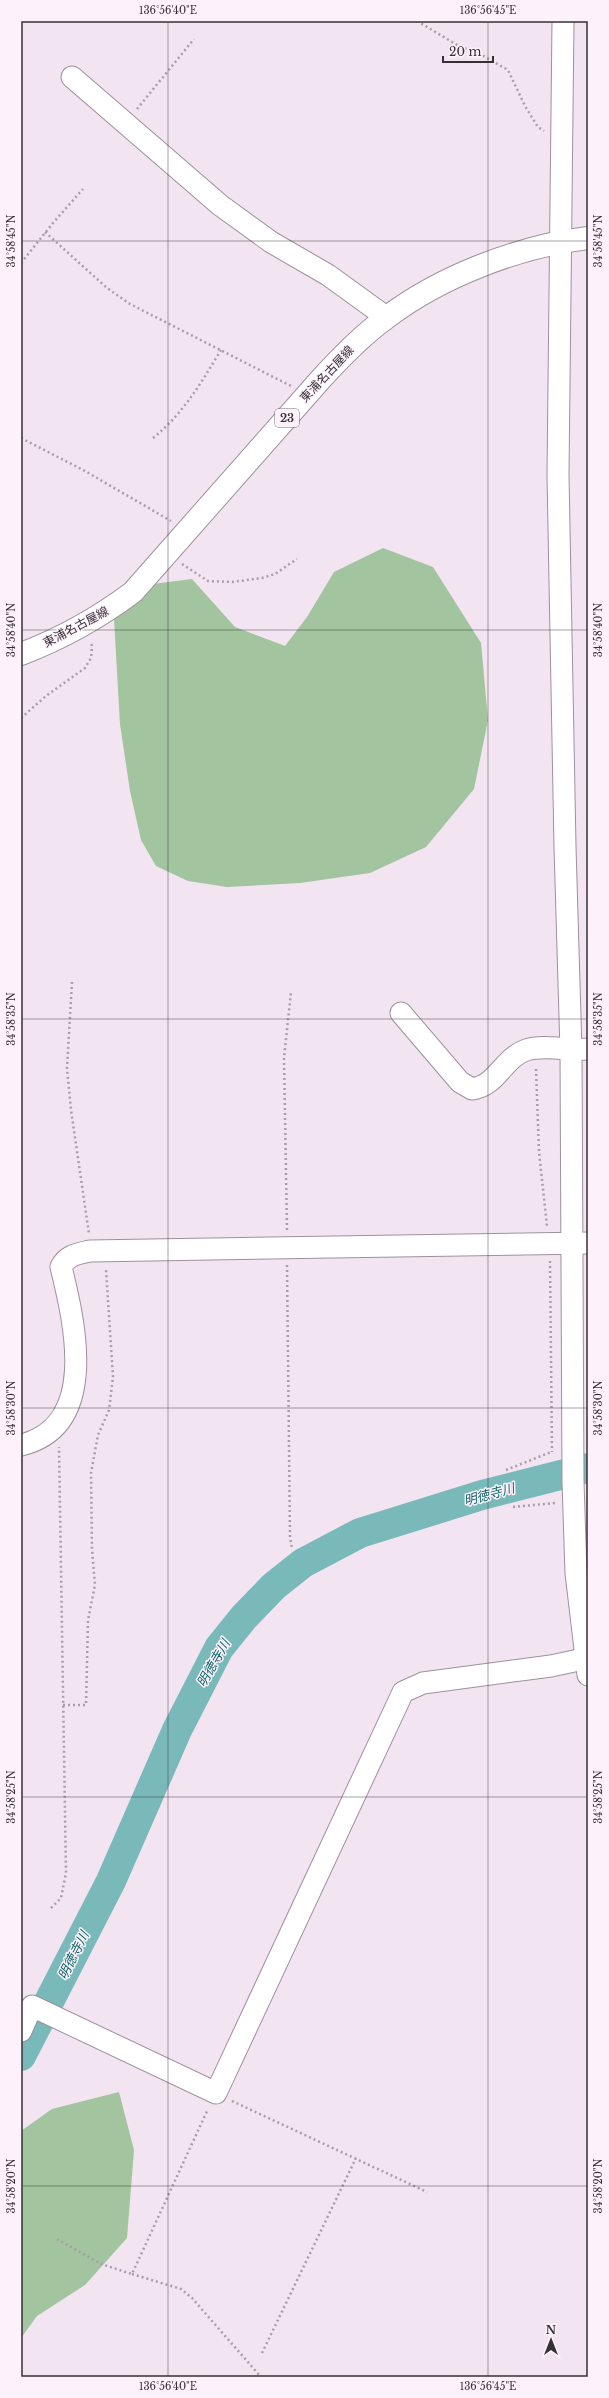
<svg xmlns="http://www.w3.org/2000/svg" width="609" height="2398" font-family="'Libre Baskerville','Noto Sans JP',serif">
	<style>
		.forest { fill: #a2c49e }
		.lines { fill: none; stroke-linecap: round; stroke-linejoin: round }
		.river { stroke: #7ab9b9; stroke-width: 30 }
		.minor-casing { stroke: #9e919d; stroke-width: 23 }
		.major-casing { stroke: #9e919d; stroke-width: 24 }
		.path { stroke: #a99ea8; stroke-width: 2.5; stroke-dasharray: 2 3; stroke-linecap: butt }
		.minor { stroke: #fff; stroke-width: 21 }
		.major { stroke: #fff; stroke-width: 22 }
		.ticks { fill: none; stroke: #363035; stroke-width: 1; stroke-opacity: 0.45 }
		.labels { text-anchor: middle; stroke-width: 3; stroke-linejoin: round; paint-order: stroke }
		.shield { fill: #fdf2fc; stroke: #726a71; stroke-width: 1 }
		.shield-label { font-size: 11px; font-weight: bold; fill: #363035 }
		.street-label { font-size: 12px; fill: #363035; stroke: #fdf2fc }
		.water-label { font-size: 13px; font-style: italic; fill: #096466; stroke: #fdf2fc }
		.neatline { fill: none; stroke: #363035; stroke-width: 1.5 }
		.ticks-label { font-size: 10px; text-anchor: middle; fill: #363035 }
	</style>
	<rect width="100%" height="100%" fill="#f2e4f0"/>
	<!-- forest -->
	<g class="forest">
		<path d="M 383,548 L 433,567 L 481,643 L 488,720 L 474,789 L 426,847 L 370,873 L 300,883 L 227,887 L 188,881 L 156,866 L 141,840 L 130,791 L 120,724 L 114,619 L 153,584 L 192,579 L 235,627 L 285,646 L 307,617 L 334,572 Z"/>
		<path d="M 119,2092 L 134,2150 L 127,2238 L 85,2285 L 37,2316 L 21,2338 L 21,2131 L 52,2109 Z"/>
	</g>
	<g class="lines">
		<!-- river -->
		<path class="river" d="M 21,2056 L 111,1881 L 177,1730 L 219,1648 L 244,1617 L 274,1586 L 303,1563 L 360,1533 L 482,1495 L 588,1468"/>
		<!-- minor casing -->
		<g class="minor-casing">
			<g id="minor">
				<path d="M 563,21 L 558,475 L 565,847 L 571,1051 L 573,1482 L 576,1573 L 588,1675"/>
				<path d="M 72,77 L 220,205 L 271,242 L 328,275 L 386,317"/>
				<path d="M 401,1013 L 460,1082 L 472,1089 C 497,1086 503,1058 526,1050 C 544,1044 569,1051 588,1049"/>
				<path d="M 21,1445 C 99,1426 75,1324 61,1267 C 67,1255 77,1254 90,1251 L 588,1243"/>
				<path d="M 21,2031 L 32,2006 L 216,2093 L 403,1692 L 423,1683 L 551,1666 L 588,1658"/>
			</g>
		</g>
		<!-- major casing -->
		<g class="major-casing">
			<path id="major" d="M 21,654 C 63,638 97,619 133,592 L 320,380 C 340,358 361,336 386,318 C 441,276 520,246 588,238"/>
		</g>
		<!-- path -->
		<g class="path">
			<path d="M 417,21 L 462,48 L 473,50 L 508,70 L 525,106 L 538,127 L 544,131"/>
			<path d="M 137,109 L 194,39"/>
			<path d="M 45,232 L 107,288 L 130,304 L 291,386"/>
			<path d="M 21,263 L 53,223 L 83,189"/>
			<path d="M 21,438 L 85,471 L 171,521"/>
			<path d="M 153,438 C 183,414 201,383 221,350"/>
			<path d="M 182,564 L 208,581 L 232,582 L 262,578 L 275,574 L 297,559"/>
			<path d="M 21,718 L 46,696 L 85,668 L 91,658 L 92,647 L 91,642"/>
			<path d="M 72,982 L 67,1068 L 71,1110 L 89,1234"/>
			<path d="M 536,1069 L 539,1152 L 547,1226"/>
			<path d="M 287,1230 L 284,1058 L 291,992"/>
			<path d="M 550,1261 L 552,1452"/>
			<path d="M 287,1265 L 290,1537 L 292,1548"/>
			<path d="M 506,1470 L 551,1452"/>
			<path d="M 513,1507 L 555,1503"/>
			<path d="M 63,1705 L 86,1705 L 88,1620 L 95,1585 L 92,1549 L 91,1473 L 98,1435 L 109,1410 L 113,1377 L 106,1270"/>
			<path d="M 51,1908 L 61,1898 L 66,1873 L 59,1447"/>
			<path d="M 232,2101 L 427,2192"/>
			<path d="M 57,2239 L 101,2264 L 132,2274 L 208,2109"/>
			<path d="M 132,2274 L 181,2289 L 192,2298 L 261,2377"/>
			<path d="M 262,2353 L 356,2158"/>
		</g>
		<!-- minor -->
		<use href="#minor" class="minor"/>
		<!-- major -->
		<use href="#major" class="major"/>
	</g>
	<!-- ticks -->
	<path class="ticks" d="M 168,21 L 168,2377M 488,21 L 488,2377M 21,241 L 588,241M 21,630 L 588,630M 21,1019 L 588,1019M 21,1408 L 588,1408M 21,1797 L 588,1797M 21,2186 L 588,2186"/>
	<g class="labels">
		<!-- shield labels -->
		<rect class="shield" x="275" y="409" width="24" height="18" rx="3"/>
		<g class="shield-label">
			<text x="287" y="422">23</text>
		</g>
		<!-- street labels -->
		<g class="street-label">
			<text transform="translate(327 374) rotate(-47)" y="4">東浦名古屋線</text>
			<text transform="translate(76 627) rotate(-28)" y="4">東浦名古屋線</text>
		</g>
		<!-- water labels -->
		<g class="water-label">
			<text transform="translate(489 1494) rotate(-15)" y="5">明徳寺川</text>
			<text transform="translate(213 1663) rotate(-60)" y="5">明徳寺川</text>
			<text transform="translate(73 1955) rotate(-63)" y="5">明徳寺川</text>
		</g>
	</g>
	<!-- border -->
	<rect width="609" height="2398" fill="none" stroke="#fdf2fc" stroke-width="44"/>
	<!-- north arrow -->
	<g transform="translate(551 2340)" stroke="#fdf2fc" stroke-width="3" paint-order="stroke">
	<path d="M0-3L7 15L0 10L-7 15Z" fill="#363035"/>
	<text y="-6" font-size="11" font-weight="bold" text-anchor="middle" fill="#363035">N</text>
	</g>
	<!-- scale -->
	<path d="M443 56v6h50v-6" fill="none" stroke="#363035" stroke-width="2"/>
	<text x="449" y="56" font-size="12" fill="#363035" stroke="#fdf2fc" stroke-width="3" paint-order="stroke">20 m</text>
	<rect x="22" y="22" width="565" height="2354" class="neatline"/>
	<g class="ticks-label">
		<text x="168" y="14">136°56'40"E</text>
		<text x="488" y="14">136°56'45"E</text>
		<text transform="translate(11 241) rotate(-90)" y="4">34°58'45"N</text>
		<text transform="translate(598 241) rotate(-90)" y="4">34°58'45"N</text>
		<text transform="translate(11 630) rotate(-90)" y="4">34°58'40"N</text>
		<text transform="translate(598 630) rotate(-90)" y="4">34°58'40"N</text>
		<text transform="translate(11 1019) rotate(-90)" y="4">34°58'35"N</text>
		<text transform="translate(598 1019) rotate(-90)" y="4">34°58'35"N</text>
		<text transform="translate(11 1408) rotate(-90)" y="4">34°58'30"N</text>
		<text transform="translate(598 1408) rotate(-90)" y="4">34°58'30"N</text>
		<text transform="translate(11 1797) rotate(-90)" y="4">34°58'25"N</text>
		<text transform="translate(598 1797) rotate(-90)" y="4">34°58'25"N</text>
		<text transform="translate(11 2186) rotate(-90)" y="4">34°58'20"N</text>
		<text transform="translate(598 2186) rotate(-90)" y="4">34°58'20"N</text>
		<text x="168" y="2390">136°56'40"E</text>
		<text x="488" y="2390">136°56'45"E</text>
	</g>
</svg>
